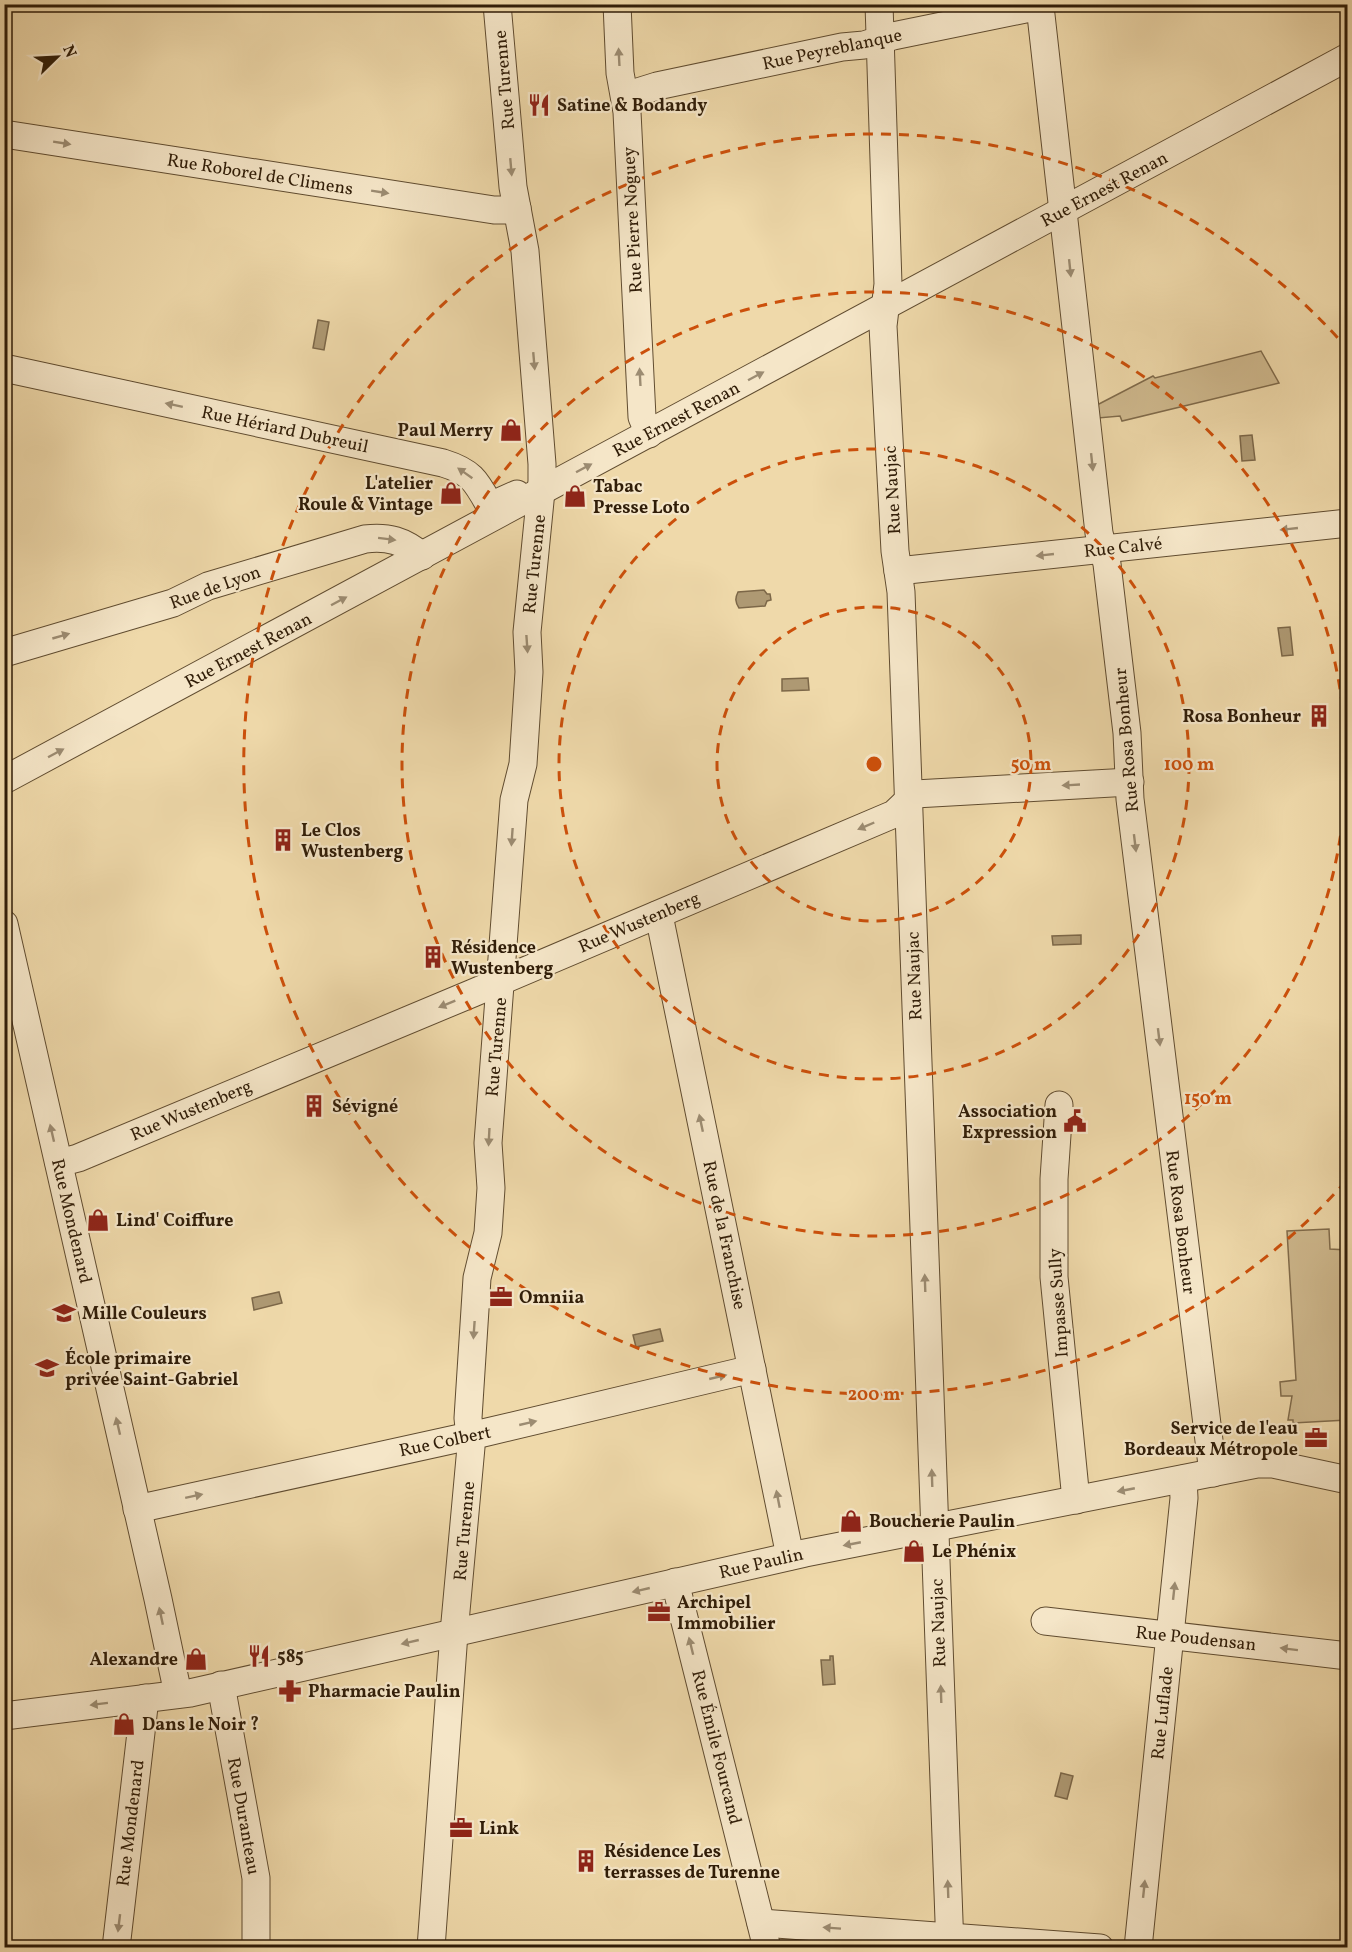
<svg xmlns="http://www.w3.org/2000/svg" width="1352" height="1952" font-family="Vollkorn,serif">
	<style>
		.green { fill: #cfb98e; stroke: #806b4b; stroke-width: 1.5 }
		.water { fill: #ae9973; stroke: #7c6748; stroke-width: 1.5 }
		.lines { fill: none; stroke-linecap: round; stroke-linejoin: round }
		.minor-casing { stroke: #604c30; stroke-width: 29 }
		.minor { stroke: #f5e6c8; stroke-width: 27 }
		.oneway { fill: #9c8c72 }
		.ring { fill: none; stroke: #cc500b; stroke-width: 3; stroke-dasharray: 10 8 }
		.labels { text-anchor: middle; stroke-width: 4.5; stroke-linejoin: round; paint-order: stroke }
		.street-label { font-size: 18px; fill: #301d08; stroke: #f5e6c8 }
		.poi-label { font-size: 18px; font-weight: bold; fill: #301d08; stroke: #f5e6c8; text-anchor: start }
		.centre { fill: #cc500b; stroke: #f5e6c8; stroke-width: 3 }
		.ring-label { font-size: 18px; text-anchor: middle; font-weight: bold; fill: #cc500b; stroke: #f5e6c8; stroke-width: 4.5; stroke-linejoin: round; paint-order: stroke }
	</style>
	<rect width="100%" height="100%" fill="#efd9aa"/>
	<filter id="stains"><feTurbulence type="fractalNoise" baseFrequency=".00333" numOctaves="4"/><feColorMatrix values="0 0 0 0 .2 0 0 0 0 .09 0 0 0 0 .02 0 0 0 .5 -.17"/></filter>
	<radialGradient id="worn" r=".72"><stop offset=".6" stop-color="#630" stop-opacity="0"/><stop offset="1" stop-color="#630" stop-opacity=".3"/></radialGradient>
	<!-- green -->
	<g class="green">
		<path d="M 1261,351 L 1279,383 L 1122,421 L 1120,416 L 1098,418 L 1097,405 L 1153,376 L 1155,378 Z"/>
		<path d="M 1329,1229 L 1330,1249 L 1347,1250 L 1347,1420 L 1293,1423 L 1293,1420 L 1288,1420 L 1292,1396 L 1281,1396 L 1280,1382 L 1296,1380 L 1287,1231 Z"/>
	</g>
	<!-- water -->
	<g class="water">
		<path d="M 318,320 L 329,322 L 324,350 L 313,348 Z"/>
		<path d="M 1252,435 L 1255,460 L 1242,461 L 1240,436 Z"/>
		<path d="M 764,590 L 767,594 L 770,594 L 771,600 L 767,601 L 765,606 L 739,608 C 735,602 735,598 738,592 Z"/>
		<path d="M 1290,627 L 1293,655 L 1282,656 L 1278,628 Z"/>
		<path d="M 808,678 L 809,690 L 782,691 L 782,679 Z"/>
		<path d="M 1081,935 L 1081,944 L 1053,945 L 1052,936 Z"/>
		<path d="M 279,1292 L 282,1303 L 254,1310 L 252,1298 Z"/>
		<path d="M 660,1329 L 663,1341 L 636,1347 L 633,1335 Z"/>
		<path d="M 830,1656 L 833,1656 L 835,1684 L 823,1685 L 821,1660 L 830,1660 Z"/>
		<path d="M 1061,1773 L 1073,1776 L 1067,1799 L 1055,1796 Z"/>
	</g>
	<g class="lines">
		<!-- minor casing -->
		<g class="minor-casing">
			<g id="minor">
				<path d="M 617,4 L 620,73 L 627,112 L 642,417 L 649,434"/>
				<path d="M 879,4 L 888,284 L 883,326 L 895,551 L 901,592 L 950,1948"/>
				<path d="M 625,96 L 657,86 L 842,47 L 864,45 L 893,36 L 1040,6 L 1099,533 L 1107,564 L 1127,733 L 1130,799 L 1213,1473"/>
				<path d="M 4,134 L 494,210 L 507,210 L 517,208"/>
				<path d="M 4,368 L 443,463 C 472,472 476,481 490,506 L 517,494"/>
				<path d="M 898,571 L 1348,523"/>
				<path d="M 4,653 L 173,603 L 208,586 L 365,539 C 388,536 404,541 422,556"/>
				<path d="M 4,780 L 1348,57"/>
				<path d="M 657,915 L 661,925 L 790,1556"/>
				<path d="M 4,924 L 158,1599 L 178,1694"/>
				<path d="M 1059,1105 L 1054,1179 L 1054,1277 L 1076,1500"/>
				<path d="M 59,1163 L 78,1158 L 473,993 L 894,814 L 915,794 L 1130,782"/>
				<path d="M 137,1509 L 483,1433 L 752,1369"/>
				<path d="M 675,1582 L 767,1948"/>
				<path d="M 1045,1621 L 1348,1656"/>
				<path d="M 221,1685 L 256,1878 L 256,1948"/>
				<path d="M 4,1716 L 190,1693 L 805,1553 L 1257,1464 L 1273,1464 L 1348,1480"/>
				<path d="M 761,1923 L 1100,1948"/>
				<path d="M 116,1948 L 145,1698"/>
				<path d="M 431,1948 L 454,1633 L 471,1447 L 468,1418 L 477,1278 L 488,1233 L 491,1188 L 488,1143 L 514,800 L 523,764 L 529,672 L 527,632 L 542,481 L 542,464 L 525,251 L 513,187 L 497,4"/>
				<path d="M 1138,1948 L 1184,1498 L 1183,1479"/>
			</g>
		</g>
		<!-- minor -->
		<use href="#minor" class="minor"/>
	</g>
	<!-- one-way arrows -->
	<defs><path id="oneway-solid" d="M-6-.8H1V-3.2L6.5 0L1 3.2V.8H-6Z" transform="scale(1.5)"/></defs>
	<g class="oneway">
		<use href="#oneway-solid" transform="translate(619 57) rotate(-93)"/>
		<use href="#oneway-solid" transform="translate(62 143) rotate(9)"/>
		<use href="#oneway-solid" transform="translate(511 167) rotate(85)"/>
		<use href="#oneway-solid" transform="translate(380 192) rotate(9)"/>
		<use href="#oneway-solid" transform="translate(1070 268) rotate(84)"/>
		<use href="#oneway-solid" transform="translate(534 361) rotate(85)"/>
		<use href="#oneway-solid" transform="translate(756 376) rotate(-28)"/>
		<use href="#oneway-solid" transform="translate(640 377) rotate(-93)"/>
		<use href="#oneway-solid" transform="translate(174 405) rotate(-168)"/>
		<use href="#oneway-solid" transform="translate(1092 462) rotate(84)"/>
		<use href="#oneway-solid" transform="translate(584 468) rotate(-28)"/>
		<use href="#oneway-solid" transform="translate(465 473) rotate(-145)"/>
		<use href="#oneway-solid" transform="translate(1289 529) rotate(174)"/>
		<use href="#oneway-solid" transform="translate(387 539) rotate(7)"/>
		<use href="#oneway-solid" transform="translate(1045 555) rotate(174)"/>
		<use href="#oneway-solid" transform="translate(339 601) rotate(-28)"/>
		<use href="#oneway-solid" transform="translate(61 636) rotate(-16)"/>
		<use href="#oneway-solid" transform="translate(527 644) rotate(86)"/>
		<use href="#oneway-solid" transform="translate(56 753) rotate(-28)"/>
		<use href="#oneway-solid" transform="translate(1071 785) rotate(177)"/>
		<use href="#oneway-solid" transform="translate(866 826) rotate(157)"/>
		<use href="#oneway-solid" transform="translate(512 837) rotate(94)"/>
		<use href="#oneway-solid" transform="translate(1135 843) rotate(83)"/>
		<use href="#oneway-solid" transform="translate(447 1004) rotate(158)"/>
		<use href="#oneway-solid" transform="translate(1159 1037) rotate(83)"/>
		<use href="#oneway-solid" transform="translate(701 1123) rotate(-102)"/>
		<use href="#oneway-solid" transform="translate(52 1133) rotate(-103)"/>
		<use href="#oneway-solid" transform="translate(489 1137) rotate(93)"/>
		<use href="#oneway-solid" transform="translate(925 1283) rotate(-92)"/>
		<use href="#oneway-solid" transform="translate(474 1330) rotate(94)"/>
		<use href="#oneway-solid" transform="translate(718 1377) rotate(-13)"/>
		<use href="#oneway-solid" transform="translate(528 1423) rotate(-13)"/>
		<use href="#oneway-solid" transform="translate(118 1426) rotate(-103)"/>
		<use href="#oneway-solid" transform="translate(932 1478) rotate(-92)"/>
		<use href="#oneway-solid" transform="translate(1126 1490) rotate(169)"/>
		<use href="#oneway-solid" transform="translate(194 1496) rotate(-12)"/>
		<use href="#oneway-solid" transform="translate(778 1499) rotate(-101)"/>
		<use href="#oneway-solid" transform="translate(852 1544) rotate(169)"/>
		<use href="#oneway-solid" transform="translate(641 1590) rotate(167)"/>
		<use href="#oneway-solid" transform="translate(1174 1591) rotate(-84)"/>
		<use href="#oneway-solid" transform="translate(161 1616) rotate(-102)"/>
		<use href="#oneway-solid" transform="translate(410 1642) rotate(167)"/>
		<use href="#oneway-solid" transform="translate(691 1646) rotate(-104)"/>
		<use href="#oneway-solid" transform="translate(1289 1649) rotate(-173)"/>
		<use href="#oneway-solid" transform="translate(941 1694) rotate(-92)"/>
		<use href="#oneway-solid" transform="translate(99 1704) rotate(173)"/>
		<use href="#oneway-solid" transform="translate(948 1889) rotate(-92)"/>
		<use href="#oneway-solid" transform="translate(1144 1889) rotate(-84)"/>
		<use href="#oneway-solid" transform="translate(119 1923) rotate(97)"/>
		<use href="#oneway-solid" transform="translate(832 1928) rotate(-176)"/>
	</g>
	<!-- distance rings -->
	<g class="ring">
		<circle cx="874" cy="764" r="157"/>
		<circle cx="874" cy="764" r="315"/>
		<circle cx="874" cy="764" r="472"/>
		<path d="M1346 1181A630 630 0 1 1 1346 347"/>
	</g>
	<!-- icons -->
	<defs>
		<g id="restaurant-bare" transform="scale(1.8)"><path d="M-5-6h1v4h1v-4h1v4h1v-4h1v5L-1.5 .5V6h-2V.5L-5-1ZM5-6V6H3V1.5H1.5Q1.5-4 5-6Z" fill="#8f2418" stroke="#f5e6c8" stroke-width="2.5" paint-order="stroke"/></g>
		<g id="shop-bare" transform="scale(1.8)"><path d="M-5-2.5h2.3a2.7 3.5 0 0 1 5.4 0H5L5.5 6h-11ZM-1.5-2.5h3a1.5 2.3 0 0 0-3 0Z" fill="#8f2418" stroke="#f5e6c8" stroke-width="2.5" paint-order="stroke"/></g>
		<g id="building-bare" transform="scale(1.8)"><path d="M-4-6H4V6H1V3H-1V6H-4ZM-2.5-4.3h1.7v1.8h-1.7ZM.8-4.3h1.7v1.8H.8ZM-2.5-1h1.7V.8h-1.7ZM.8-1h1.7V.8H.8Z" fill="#8f2418" stroke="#f5e6c8" stroke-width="2.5" paint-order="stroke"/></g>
		<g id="civic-bare" transform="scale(1.8)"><path d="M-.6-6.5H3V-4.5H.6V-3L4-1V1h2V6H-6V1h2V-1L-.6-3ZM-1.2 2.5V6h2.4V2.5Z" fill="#8f2418" stroke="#f5e6c8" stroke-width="2.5" paint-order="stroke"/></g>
		<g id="office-bare" transform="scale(1.8)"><path d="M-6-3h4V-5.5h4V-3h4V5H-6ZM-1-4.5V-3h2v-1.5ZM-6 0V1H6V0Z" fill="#8f2418" stroke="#f5e6c8" stroke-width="2.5" paint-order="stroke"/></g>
		<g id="school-bare" transform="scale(1.8)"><path d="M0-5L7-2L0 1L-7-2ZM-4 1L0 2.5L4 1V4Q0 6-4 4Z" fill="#8f2418" stroke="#f5e6c8" stroke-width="2.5" paint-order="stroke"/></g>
		<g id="pharmacy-bare" transform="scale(1.8)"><path d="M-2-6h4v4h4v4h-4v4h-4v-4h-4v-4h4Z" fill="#8f2418" stroke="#f5e6c8" stroke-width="2.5" paint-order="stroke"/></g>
	</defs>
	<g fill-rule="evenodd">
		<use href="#restaurant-bare" x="539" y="105"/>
		<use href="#shop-bare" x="511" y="430"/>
		<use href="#shop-bare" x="451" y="493"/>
		<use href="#shop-bare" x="575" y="496"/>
		<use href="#building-bare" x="1319" y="716"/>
		<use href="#building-bare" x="283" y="840"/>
		<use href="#building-bare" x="433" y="957"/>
		<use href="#building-bare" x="314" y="1106"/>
		<use href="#civic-bare" x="1075" y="1121"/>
		<use href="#shop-bare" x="98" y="1220"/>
		<use href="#office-bare" x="501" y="1297"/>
		<use href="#school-bare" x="64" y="1313"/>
		<use href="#school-bare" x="47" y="1368"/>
		<use href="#office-bare" x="1316" y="1438"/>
		<use href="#shop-bare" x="851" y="1521"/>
		<use href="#shop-bare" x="914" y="1551"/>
		<use href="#office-bare" x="659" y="1612"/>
		<use href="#restaurant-bare" x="259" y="1656"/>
		<use href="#shop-bare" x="196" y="1659"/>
		<use href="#pharmacy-bare" x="290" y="1691"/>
		<use href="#shop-bare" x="124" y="1724"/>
		<use href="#office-bare" x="461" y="1828"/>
		<use href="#building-bare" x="586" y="1861"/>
	</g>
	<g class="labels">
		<!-- street labels -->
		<g class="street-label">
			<text transform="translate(832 49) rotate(-12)" y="6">Rue Peyreblanque</text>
			<text transform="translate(504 80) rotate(-95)" y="6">Rue Turenne</text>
			<text transform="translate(260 174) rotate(9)" y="6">Rue Roborel de Climens</text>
			<text transform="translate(1104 189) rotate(-28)" y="6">Rue Ernest Renan</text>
			<text transform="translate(632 220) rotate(-93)" y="6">Rue Pierre Noguey</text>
			<text transform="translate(676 419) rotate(-28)" y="6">Rue Ernest Renan</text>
			<text transform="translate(285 429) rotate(12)" y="6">Rue Hériard Dubreuil</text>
			<text transform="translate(892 490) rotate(-93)" y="6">Rue Naujac</text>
			<text transform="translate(1123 547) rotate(-6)" y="6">Rue Calvé</text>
			<text transform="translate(534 564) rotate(-84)" y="6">Rue Turenne</text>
			<text transform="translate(215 587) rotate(-20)" y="6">Rue de Lyon</text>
			<text transform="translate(248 650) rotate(-28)" y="6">Rue Ernest Renan</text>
			<text transform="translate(1126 740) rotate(-95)" y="6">Rue Rosa Bonheur</text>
			<text transform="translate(639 922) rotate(-23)" y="6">Rue Wustenberg</text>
			<text transform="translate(914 976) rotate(-92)" y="6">Rue Naujac</text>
			<text transform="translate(496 1047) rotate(-85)" y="6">Rue Turenne</text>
			<text transform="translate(191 1110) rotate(-23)" y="6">Rue Wustenberg</text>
			<text transform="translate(72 1221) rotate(77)" y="6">Rue Mondenard</text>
			<text transform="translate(1181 1222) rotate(83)" y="6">Rue Rosa Bonheur</text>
			<text transform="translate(725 1235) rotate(78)" y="6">Rue de la Franchise</text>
			<text transform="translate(1058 1303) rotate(-94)" y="6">Impasse Sully</text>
			<text transform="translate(445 1441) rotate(-12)" y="6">Rue Colbert</text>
			<text transform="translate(464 1531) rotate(-85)" y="6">Rue Turenne</text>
			<text transform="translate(761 1563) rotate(-13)" y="6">Rue Paulin</text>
			<text transform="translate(938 1623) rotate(-92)" y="6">Rue Naujac</text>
			<text transform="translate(1196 1638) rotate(6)" y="6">Rue Poudensan</text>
			<text transform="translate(1162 1713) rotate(-84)" y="6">Rue Luflade</text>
			<text transform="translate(717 1747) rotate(76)" y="6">Rue Émile Fourcand</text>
			<text transform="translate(244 1816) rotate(80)" y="6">Rue Duranteau</text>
			<text transform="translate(130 1823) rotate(-83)" y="6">Rue Mondenard</text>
		</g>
		<!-- poi labels -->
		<g class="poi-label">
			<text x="557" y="111">Satine &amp; Bodandy</text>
			<text x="493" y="436" text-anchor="end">Paul Merry</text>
			<text x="433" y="489" text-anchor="end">L'atelier<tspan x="433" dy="21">Roule &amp; Vintage</tspan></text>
			<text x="593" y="492">Tabac<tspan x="593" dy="21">Presse Loto</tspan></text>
			<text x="1301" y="722" text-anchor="end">Rosa Bonheur</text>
			<text x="301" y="836">Le Clos<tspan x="301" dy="21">Wustenberg</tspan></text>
			<text x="451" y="953">Résidence<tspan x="451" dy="21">Wustenberg</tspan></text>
			<text x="332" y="1112">Sévigné</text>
			<text x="1057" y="1117" text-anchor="end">Association<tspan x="1057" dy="21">Expression</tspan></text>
			<text x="116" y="1226">Lind' Coiffure</text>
			<text x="519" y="1303">Omniia</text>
			<text x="82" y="1319">Mille Couleurs</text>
			<text x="65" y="1364">École primaire<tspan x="65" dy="21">privée Saint-Gabriel</tspan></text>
			<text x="1298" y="1434" text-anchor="end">Service de l'eau<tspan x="1298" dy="21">Bordeaux Métropole</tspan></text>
			<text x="869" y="1527">Boucherie Paulin</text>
			<text x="932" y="1557">Le Phénix</text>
			<text x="677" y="1608">Archipel<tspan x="677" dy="21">Immobilier</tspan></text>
			<text x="277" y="1662">585</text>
			<text x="178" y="1665" text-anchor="end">Alexandre</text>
			<text x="308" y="1697">Pharmacie Paulin</text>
			<text x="142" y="1730">Dans le Noir ?</text>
			<text x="479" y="1834">Link</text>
			<text x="604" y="1857">Résidence Les<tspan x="604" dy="21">terrasses de Turenne</tspan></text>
		</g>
	</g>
	<circle cx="874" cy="764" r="9" class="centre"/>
	<g class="ring-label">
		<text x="1031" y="770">50 m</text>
		<text x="1189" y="770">100 m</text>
		<text x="1208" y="1104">150 m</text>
		<text x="874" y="1400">200 m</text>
	</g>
	<!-- margin -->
	<rect width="1352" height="1952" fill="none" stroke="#efd9aa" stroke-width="24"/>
	<rect x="6" y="6" width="1340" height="1940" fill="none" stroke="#301d08" stroke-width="3"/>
	<rect x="12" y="12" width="1328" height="1928" fill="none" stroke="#301d08" stroke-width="1.5"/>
	<!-- north arrow -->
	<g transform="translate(57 57) rotate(66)" stroke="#f5e6c8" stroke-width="4.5" paint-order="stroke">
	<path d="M0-4.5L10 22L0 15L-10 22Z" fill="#301d08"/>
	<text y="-9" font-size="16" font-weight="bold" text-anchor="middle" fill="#301d08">N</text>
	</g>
	<rect width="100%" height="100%" filter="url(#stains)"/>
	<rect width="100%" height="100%" fill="url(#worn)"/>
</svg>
